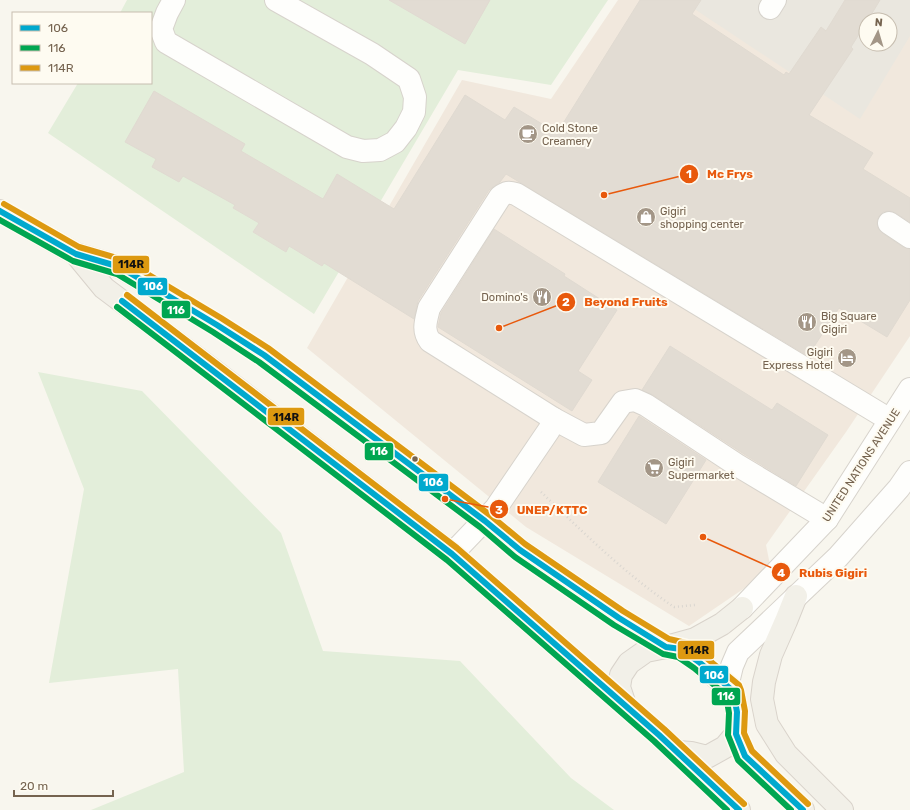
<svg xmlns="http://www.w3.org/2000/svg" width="910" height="810" font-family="Rubik,sans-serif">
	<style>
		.commercial { fill: #f1e8dd; fill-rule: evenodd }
		.industrial { fill: #eae7df; fill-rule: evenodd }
		.green { fill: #e3eeda }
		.building { fill: #e2dcd3; stroke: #e0dad1 }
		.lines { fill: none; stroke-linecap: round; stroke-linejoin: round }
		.minor-casing { stroke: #d7d3cc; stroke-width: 24 }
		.major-casing { stroke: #d9d3cb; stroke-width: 24 }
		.path { stroke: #dad6d0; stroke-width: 2.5; stroke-dasharray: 1 3; stroke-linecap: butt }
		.minor { stroke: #fefefc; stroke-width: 22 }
		.major { stroke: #f2f0e8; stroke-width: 22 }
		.bus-1-casing { stroke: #fefbf1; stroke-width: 9 }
		.bus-2-casing { stroke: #fefbf1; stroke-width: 9 }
		.bus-3-casing { stroke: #fefbf1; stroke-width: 9 }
		.bus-1 { stroke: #00a9ce; stroke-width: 6 }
		.bus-2 { stroke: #00a651; stroke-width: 6 }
		.bus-3 { stroke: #dd9910; stroke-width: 6 }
		.bus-dot { fill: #75634f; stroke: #fefbf1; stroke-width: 1.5 }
		.labels { text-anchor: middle; stroke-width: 4; stroke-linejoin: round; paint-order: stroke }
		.poi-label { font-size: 11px; fill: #75634f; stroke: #fefbf1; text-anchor: start }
		.street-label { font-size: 11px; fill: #75634f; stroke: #fefbf1 }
		.leader { fill: none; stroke: #e8590c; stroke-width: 1.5 }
		.callout-dot { fill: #e8590c; stroke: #fefbf1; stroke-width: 1.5 }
		.mark-label { font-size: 12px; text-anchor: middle; font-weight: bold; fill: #fff }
		.callout-label { font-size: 12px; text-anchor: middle; font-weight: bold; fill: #e8590c; stroke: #fefbf1; stroke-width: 4; stroke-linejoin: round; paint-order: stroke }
		.line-badge { stroke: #fefbf1; stroke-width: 1.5 }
		.badge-label { font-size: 11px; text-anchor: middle; font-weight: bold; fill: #fff }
		.pale-badge-label { font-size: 11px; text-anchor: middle; font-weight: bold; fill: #111 }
	</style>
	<rect width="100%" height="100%" fill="#f8f6ee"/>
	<!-- commercial -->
	<path class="commercial" d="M 618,0 L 910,0 L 910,336 L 846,432 L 766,545 L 771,570 L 689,626 L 526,527 L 307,348 L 462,80 L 551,99 ZM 866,20 L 890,20 L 890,44 L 866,44 Z"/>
	<!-- industrial -->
	<path class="industrial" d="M 681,0 L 910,0 L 910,36 L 860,119 ZM 866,20 L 890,20 L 890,44 L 866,44 Z"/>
	<!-- green -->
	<g class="green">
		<path d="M 127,0 L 608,0 L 551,85 L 458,70 L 314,314 L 48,133 L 78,83 L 151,83 L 151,13 L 120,13 Z"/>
		<path d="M 38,372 L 142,391 L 281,533 L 323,651 L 460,661 L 571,778 L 614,810 L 91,810 L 184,772 L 178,669 L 49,683 L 84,489 Z"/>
	</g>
	<!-- building -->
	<g class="building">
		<path d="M 389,0 L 490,0 L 465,44 Z"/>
		<path d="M 640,0 L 701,0 L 692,14 L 784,75 L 786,72 L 789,74 L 821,27 L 826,31 L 845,0 L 880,0 L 868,20 L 866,20 L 866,23 L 851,47 L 853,49 L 809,115 L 873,153 L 863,169 L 910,198 L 910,222 L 896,213 L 889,211 L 883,212 L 879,216 L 877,222 L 878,228 L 882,233 L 903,247 L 910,249 L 910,300 L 887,337 L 839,308 L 808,356 L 506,174 L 500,182 L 489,190 L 418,301 L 414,319 L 324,263 L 322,266 L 289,246 L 286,252 L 253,232 L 259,223 L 233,208 L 235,205 L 183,176 L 179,182 L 152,167 L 156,159 L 125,142 L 154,91 L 245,144 L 241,151 L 323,199 L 337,174 L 394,209 L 465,95 L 505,120 L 514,107 L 557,133 Z"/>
		<path d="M 494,229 L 565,274 L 564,276 L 617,310 L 578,371 L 592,380 L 572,411 L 438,327 L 441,313 Z"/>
		<path d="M 670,346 L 772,410 L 777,403 L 828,435 L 796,486 L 744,454 L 653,395 L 642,390 Z"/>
		<path d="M 639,416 L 706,460 L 666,524 L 598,482 Z"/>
	</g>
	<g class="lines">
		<!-- minor casing -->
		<g class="minor-casing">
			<g id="minor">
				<path d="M 174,0 L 167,13 L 161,29 L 166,42 L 347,147 L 363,151 L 380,150 L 395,142 L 406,128 L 414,112 L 415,97 L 409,79 L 372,54 L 276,0"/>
				<path d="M 770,8 L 775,0"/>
				<path d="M 889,223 L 910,237"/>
				<path d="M 554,419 L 584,435 L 601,433 L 623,402 L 635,400 L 646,405 L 737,465 L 827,519"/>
				<path d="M 452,554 L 496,508 L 549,430 L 554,419 L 430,341 C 422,330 426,321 429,308 L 500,197 C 506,192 509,192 516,194 L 890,420"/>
				<path d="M 742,608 L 827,519 L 910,389"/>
				<path d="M 727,687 L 732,666 L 738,652 L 838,557 L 899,488 L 910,472"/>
			</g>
		</g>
		<!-- major casing -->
		<g class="major-casing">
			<g id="major">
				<path d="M 0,211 L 76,254 L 120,267 L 217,325 L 264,355 L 485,521 L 520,550 L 619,618 L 666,647 L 681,649 L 699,662 L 711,673 L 733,691 L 737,712 L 736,734 L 725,747 L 707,757 L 691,753 L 678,752"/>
				<path d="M 76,254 L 104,288 L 213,370 L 452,554 L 659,735 L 739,810"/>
				<path d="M 796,596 L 786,621 L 771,655 L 764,682 L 762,699 L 767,724 L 786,754 L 842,810"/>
				<path d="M 625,705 L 619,687 L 621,675 L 629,663 L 646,651 L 666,647 L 695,639 L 722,624 L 742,608"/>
				<path d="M 736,734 L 745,756 L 803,810"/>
			</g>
		</g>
		<!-- path -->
		<path class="path" d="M 541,492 C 584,533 625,574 674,607 L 695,605"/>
		<!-- minor -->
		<use href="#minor" class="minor"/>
		<!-- major -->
		<use href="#major" class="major"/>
		<!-- bus-1 casing -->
		<g class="bus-1-casing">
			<g id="bus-1">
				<path d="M 0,211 L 76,254 L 120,267 L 217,325 L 264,355 L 485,521 L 520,550 L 619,618 L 666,647 L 681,649 L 699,662 L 733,691 L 737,712 L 736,734 L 745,756 L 803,810"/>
				<path d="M 122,301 L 452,554 L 659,735 L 739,810"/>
			</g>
		</g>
		<!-- bus-2 casing -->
		<g class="bus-2-casing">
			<g id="bus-2">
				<path d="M 0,220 L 73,261 L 117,274 L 213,332 L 259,362 L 480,527 L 515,557 L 614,625 L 663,654 L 678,657 L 694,668 L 726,695 L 729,713 L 728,735 L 738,760 L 791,810"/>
				<path d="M 117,307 L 447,560 L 654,741 L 727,810"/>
			</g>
		</g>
		<!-- bus-3 casing -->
		<g class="bus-3-casing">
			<g id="bus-3">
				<path d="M 4,204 L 79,247 L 124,260 L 221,318 L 268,348 L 490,515 L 525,544 L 623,611 L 669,639 L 686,643 L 704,656 L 739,685 L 741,690 L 745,711 L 744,733 L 752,751 L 808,804"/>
				<path d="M 127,295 L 457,548 L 664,729 L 744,804"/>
			</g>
		</g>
		<!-- bus-1 -->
		<use href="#bus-1" class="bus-1"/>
		<!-- bus-2 -->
		<use href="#bus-2" class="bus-2"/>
		<!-- bus-3 -->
		<use href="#bus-3" class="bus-3"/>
	</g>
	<!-- icons -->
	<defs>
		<g id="cafe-disc" transform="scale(1)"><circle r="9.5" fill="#a39687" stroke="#fefbf1"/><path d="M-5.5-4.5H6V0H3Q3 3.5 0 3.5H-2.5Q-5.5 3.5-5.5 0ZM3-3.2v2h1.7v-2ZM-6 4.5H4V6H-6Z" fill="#fff"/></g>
		<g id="shop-disc" transform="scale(1)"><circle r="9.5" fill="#a39687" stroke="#fefbf1"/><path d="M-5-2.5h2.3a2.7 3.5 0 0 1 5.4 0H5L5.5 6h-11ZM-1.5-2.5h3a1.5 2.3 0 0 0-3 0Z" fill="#fff"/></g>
		<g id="restaurant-disc" transform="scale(1)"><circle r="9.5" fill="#a39687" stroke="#fefbf1"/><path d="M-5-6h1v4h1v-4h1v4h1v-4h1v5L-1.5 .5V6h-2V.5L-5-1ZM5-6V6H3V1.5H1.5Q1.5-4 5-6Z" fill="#fff"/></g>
		<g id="hotel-disc" transform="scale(1)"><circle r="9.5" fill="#a39687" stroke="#fefbf1"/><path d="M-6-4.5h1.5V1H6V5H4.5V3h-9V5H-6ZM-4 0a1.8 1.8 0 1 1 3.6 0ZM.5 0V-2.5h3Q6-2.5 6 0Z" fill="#fff"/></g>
		<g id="supermarket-disc" transform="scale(1)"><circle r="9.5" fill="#a39687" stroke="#fefbf1"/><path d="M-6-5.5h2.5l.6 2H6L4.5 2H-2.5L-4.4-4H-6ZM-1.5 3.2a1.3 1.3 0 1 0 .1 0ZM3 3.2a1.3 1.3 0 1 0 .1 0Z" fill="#fff"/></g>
	</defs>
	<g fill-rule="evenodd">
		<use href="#cafe-disc" x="528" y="134"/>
		<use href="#shop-disc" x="646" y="217"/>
		<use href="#restaurant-disc" x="542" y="297"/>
		<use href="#restaurant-disc" x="807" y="322"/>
		<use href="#hotel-disc" x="847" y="358"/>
		<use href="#supermarket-disc" x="654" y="468"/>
	</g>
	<!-- markers -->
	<circle class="bus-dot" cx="415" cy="459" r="3.5"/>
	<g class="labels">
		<!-- poi labels -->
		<g class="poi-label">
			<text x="542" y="132">Cold Stone<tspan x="542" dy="13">Creamery</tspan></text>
			<text x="660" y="215">Gigiri<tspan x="660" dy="13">shopping center</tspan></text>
			<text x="528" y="301" text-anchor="end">Domino's</text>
			<text x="821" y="320">Big Square<tspan x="821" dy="13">Gigiri</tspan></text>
			<text x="833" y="356" text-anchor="end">Gigiri<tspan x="833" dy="13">Express Hotel</tspan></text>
			<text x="668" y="466">Gigiri<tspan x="668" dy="13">Supermarket</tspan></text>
		</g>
		<!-- street labels -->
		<g class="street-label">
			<text transform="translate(861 465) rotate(-57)" y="4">UNITED NATIONS AVENUE</text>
		</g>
	</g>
	<!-- callouts -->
	<path class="leader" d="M604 195L689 174M499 328L566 302M445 499L499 509M703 537L781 572"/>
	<g class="callout-dot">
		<circle cx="604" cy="195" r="4"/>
		<circle cx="499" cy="328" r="4"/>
		<circle cx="445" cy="499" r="4"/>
		<circle cx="703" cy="537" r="4"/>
		<circle cx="689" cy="174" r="10"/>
		<circle cx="566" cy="302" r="10"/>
		<circle cx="499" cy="509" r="10"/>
		<circle cx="781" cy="572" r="10"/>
	</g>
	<g class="mark-label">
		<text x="689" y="178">1</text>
		<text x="566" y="306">2</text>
		<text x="499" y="514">3</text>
		<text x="781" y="577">4</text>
	</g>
	<g class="callout-label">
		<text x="730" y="178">Mc Frys</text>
		<text x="626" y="306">Beyond Fruits</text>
		<text x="552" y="514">UNEP/KTTC</text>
		<text x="833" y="577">Rubis Gigiri</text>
	</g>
	<g class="line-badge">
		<rect x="112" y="255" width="38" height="19" rx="4" fill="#dd9910"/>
		<rect x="137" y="277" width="31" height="19" rx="4" fill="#00a9ce"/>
		<rect x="161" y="300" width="30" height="19" rx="4" fill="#00a651"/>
		<rect x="267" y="407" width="38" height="19" rx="4" fill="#dd9910"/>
		<rect x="364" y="442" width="30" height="19" rx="4" fill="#00a651"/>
		<rect x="418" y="473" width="31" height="19" rx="4" fill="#00a9ce"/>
		<rect x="677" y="640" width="38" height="20" rx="4" fill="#dd9910"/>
		<rect x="699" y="665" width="30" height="19" rx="4" fill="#00a9ce"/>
		<rect x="711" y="687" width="30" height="19" rx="4" fill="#00a651"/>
	</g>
	<g class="badge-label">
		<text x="153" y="290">106</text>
		<text x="176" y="314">116</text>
		<text x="379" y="455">116</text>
		<text x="433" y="486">106</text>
		<text x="714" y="679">106</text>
		<text x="726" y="700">116</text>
	</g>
	<g class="pale-badge-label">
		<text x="131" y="268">114R</text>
		<text x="286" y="421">114R</text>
		<text x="696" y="654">114R</text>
	</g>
	<!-- legend -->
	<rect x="12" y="12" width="140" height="72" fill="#fefbf1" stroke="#c7beb0"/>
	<rect x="20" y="25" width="20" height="6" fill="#00a9ce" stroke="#c7beb0"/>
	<text x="48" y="32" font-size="12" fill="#75634f">106</text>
	<rect x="20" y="45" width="20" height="6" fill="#00a651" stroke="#c7beb0"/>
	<text x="48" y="52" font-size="12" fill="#75634f">116</text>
	<rect x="20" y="65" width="20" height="6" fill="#dd9910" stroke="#c7beb0"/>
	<text x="48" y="72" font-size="12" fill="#75634f">114R</text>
	<!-- north arrow -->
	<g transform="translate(878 32) rotate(5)"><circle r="19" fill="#fefbf1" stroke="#c7beb0"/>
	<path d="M0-3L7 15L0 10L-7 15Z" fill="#a39687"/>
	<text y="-6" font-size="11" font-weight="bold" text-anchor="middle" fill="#75634f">N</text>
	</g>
	<!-- scale -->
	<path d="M14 790v6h99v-6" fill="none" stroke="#75634f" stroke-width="2"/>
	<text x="20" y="790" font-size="12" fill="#75634f" stroke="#fefbf1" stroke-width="3" paint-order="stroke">20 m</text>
</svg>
